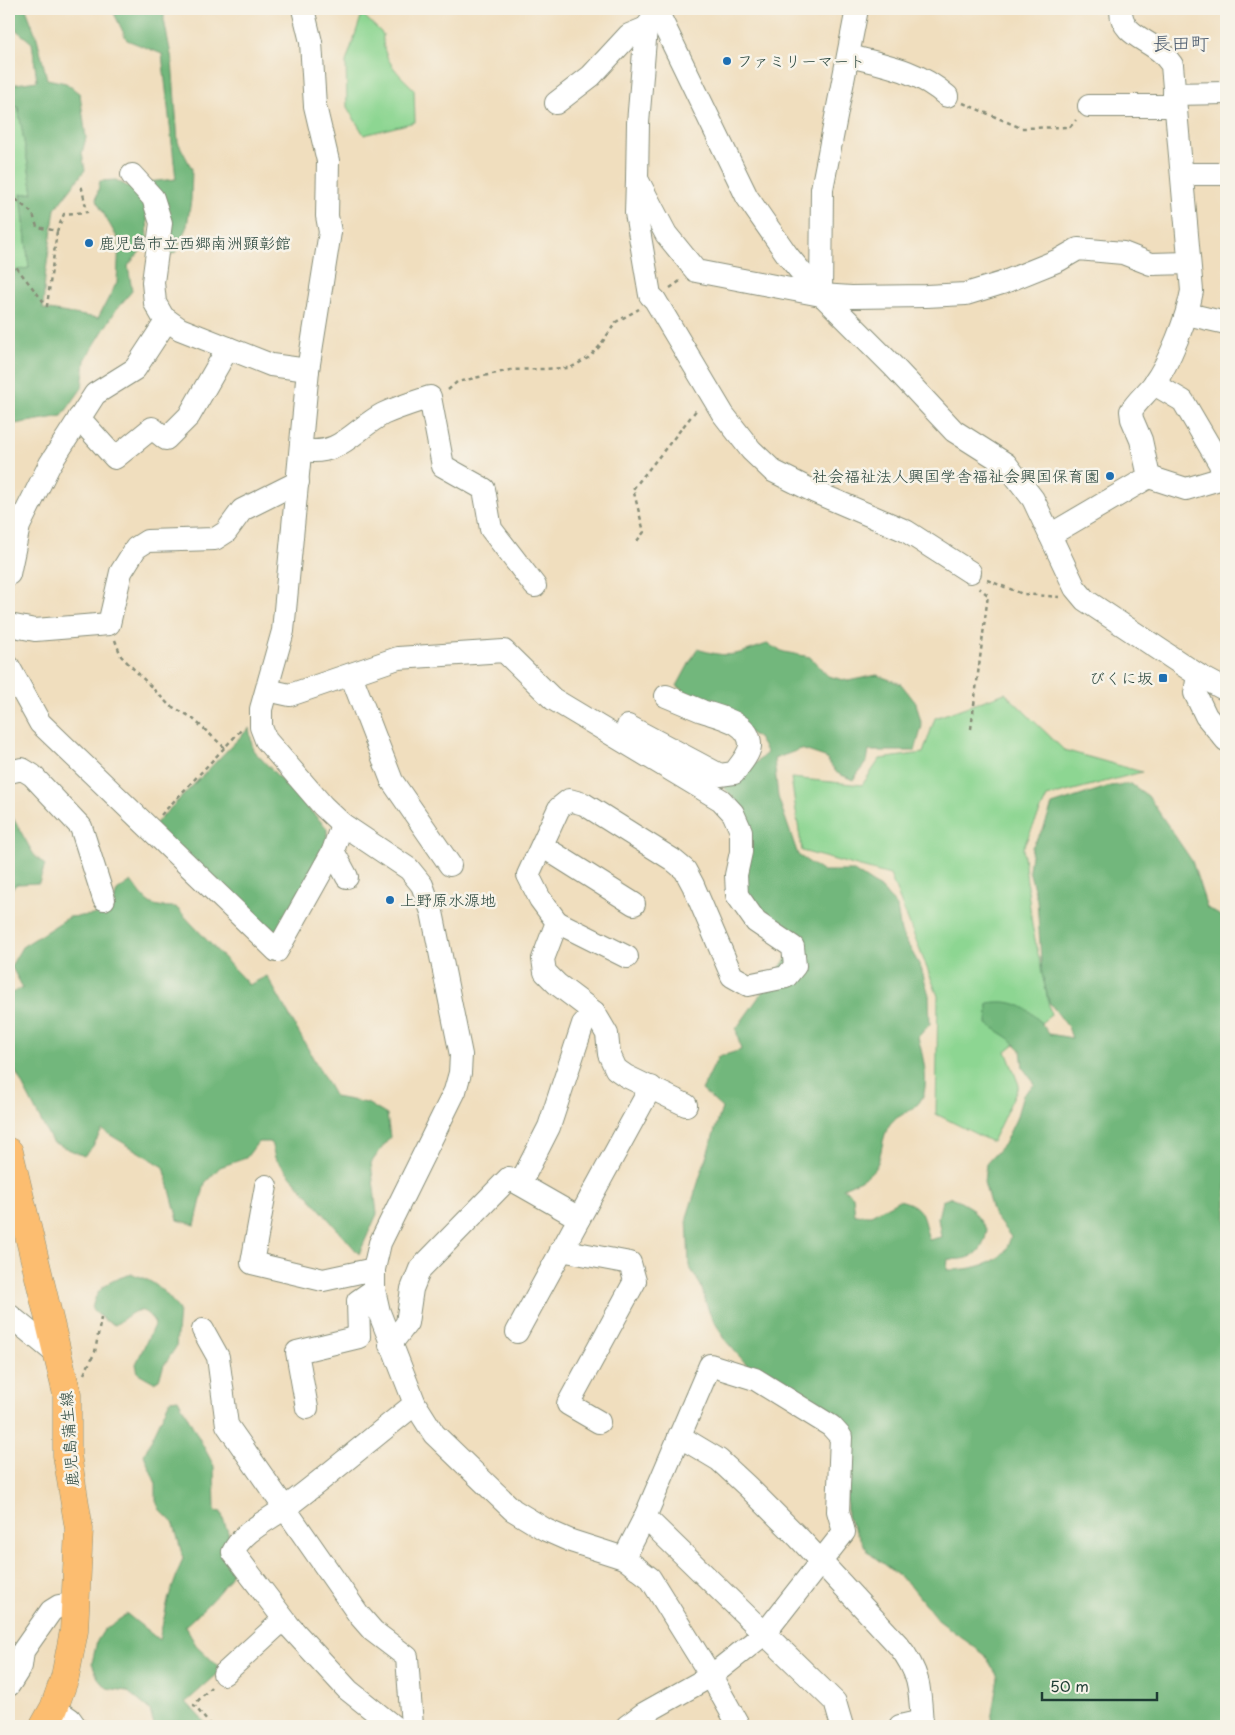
<svg xmlns="http://www.w3.org/2000/svg" width="1235" height="1735" font-family="'Playpen Sans','Klee One',sans-serif">
	<style>
		.green { fill: #8dd692; stroke: #568a63 }
		.forest { fill: #72b77c; stroke: #487a58 }
		.lines { fill: none; stroke-linecap: round; stroke-linejoin: round }
		.minor-casing { stroke: #888e79; stroke-width: 24 }
		.major-casing { stroke: #888e79; stroke-width: 29 }
		.path { stroke: #888e79; stroke-width: 2.5; stroke-dasharray: 4 4; stroke-linecap: butt }
		.minor { stroke: #fff; stroke-width: 22 }
		.major { stroke: #fcbd6f; stroke-width: 28 }
		.poi-dot { fill: #1f6fb2; stroke: #f7f3e8; stroke-width: 2 }
		.labels { text-anchor: middle; stroke-width: 5; stroke-linejoin: round; paint-order: stroke }
		.poi-label { font-size: 16px; fill: #1f3d34; stroke: #f7f3e8; text-anchor: start }
		.street-label { font-size: 16px; fill: #1f3d34; stroke: #f7f3e8 }
		.quarter-label { font-size: 19px; fill: #516072; stroke: #f7f3e8 }
	</style>
	<rect width="100%" height="100%" fill="#f7f3e8"/>
	<filter id="ink" filterUnits="userSpaceOnUse"><feTurbulence type="fractalNoise" baseFrequency=".02" numOctaves="2"/><feDisplacementMap in="SourceGraphic" scale="10" xChannelSelector="R" yChannelSelector="G"/><feConvolveMatrix kernelMatrix="1 2 1 2 8 2 1 2 1" color-interpolation-filters="sRGB"/></filter>
	<filter id="wash" filterUnits="userSpaceOnUse"><feTurbulence type="fractalNoise" baseFrequency=".0096" numOctaves="4" result="noise"/><feDisplacementMap in="SourceGraphic" scale="20" xChannelSelector="R" yChannelSelector="G"/><feGaussianBlur stdDeviation="1.12" result="paint"/><feColorMatrix in="noise" values="0 0 0 0 0 0 0 0 0 0 0 0 0 0 0 0 0 1.4 0 .05"/><feComposite in="paint" operator="in"/></filter>
	<g filter="url(#wash)">
		<rect width="100%" height="100%" fill="#f0debe"/>
		<!-- green -->
		<g class="green">
			<path d="M 362,14 L 383,34 C 381,58 398,74 414,89 L 415,122 L 364,135 L 347,107 L 346,62 Z"/>
			<path d="M 9,106 L 18,106 L 33,193 L 21,194 L 29,268 L 9,272 Z"/>
			<path d="M 1005,693 L 1064,750 L 1142,772 L 1047,797 L 1023,848 L 1032,925 L 1051,1015 L 1006,1051 L 1019,1085 L 992,1142 L 936,1114 L 938,996 L 890,875 L 802,851 L 791,778 L 862,785 L 880,759 L 923,753 L 935,718 Z"/>
		</g>
		<!-- forest -->
		<g class="forest">
			<path d="M 9,9 L 26,9 L 37,38 L 47,79 L 66,83 L 80,94 L 86,138 L 82,153 L 85,170 L 55,209 L 45,277 L 43,309 L 98,318 L 117,282 L 119,241 L 96,200 L 100,181 L 116,180 L 134,190 L 147,211 L 148,242 L 128,266 L 132,291 L 116,310 L 85,360 L 82,388 L 62,416 L 9,425 L 9,272 L 29,268 L 21,194 L 33,193 L 18,107 L 9,106 L 9,85 L 37,81 L 32,43 L 9,24 Z"/>
			<path d="M 112,9 L 164,9 L 164,20 L 172,60 L 178,142 L 192,169 L 191,200 L 187,226 L 175,253 L 165,256 L 148,182 L 176,179 L 162,54 L 127,40 Z"/>
			<path d="M 767,644 L 784,652 L 810,657 L 828,676 L 848,681 L 877,675 L 901,684 L 916,703 L 922,726 L 915,751 L 869,751 L 867,761 L 853,780 L 837,773 L 825,757 L 801,749 L 774,759 L 778,797 L 798,855 L 822,871 L 854,871 L 883,890 L 897,907 L 901,932 L 921,968 L 929,995 L 930,1024 L 918,1037 C 922,1053 930,1082 922,1098 C 916,1111 898,1114 890,1124 C 881,1137 882,1159 875,1168 C 867,1178 855,1183 843,1188 L 853,1196 L 855,1215 L 871,1215 L 899,1200 C 925,1206 922,1217 929,1240 L 941,1237 L 938,1218 L 942,1201 L 952,1197 L 971,1208 L 987,1230 C 983,1255 971,1261 948,1259 L 947,1270 C 964,1270 993,1267 1005,1251 C 1008,1247 1009,1241 1011,1237 L 993,1214 L 984,1182 L 986,1164 L 1004,1144 L 1016,1119 L 1023,1095 L 1035,1084 L 1023,1068 L 1021,1050 L 1009,1038 L 987,1024 L 988,1003 C 1018,998 1033,1010 1049,1034 L 1072,1038 L 1068,1027 L 1049,1002 L 1042,974 L 1037,900 L 1029,870 L 1032,847 L 1044,827 L 1052,805 L 1110,786 L 1131,784 L 1148,796 L 1192,861 L 1207,908 L 1226,919 L 1226,1726 L 990,1726 L 998,1677 L 985,1655 L 938,1620 L 909,1584 L 869,1553 L 847,1517 L 846,1441 L 748,1366 L 725,1340 L 709,1312 L 701,1286 L 689,1266 L 687,1217 L 722,1108 L 702,1090 L 718,1057 L 741,1050 L 736,1029 L 798,942 L 775,918 L 747,897 L 735,800 L 721,784 L 742,775 L 767,753 L 758,738 L 677,686 L 697,649 C 730,659 735,655 767,644 Z"/>
			<path d="M 249,728 L 253,750 L 327,828 L 327,844 L 281,933 L 257,921 L 154,825 Z"/>
			<path d="M 9,811 L 34,855 L 45,865 L 39,883 L 17,884 L 9,891 Z"/>
			<path d="M 131,881 C 148,903 147,907 176,907 L 249,985 L 267,976 L 335,1097 L 367,1103 L 387,1115 L 390,1137 L 371,1163 L 377,1214 L 359,1254 L 275,1158 L 271,1142 L 258,1142 L 246,1158 L 220,1167 L 205,1183 L 195,1225 L 178,1220 L 164,1167 L 102,1130 L 93,1146 L 84,1156 L 52,1142 L 9,1059 L 9,994 L 23,988 L 11,966 L 22,947 L 69,917 L 93,915 L 113,904 L 117,891 Z"/>
			<path d="M 132,1274 C 154,1280 166,1292 179,1310 L 176,1347 L 164,1365 L 159,1379 L 154,1382 L 138,1373 L 136,1364 L 155,1323 C 140,1300 132,1314 115,1325 L 104,1320 L 92,1309 C 96,1286 111,1280 132,1274 Z"/>
			<path d="M 178,1399 L 214,1466 L 215,1511 L 221,1512 C 226,1528 235,1548 234,1565 C 232,1583 198,1614 185,1626 L 196,1645 L 222,1670 L 186,1702 L 208,1726 L 154,1726 L 150,1710 L 127,1691 L 107,1688 L 98,1678 L 92,1663 L 97,1641 L 104,1630 L 127,1614 L 159,1640 L 168,1600 L 183,1558 L 174,1524 L 160,1510 L 156,1501 L 156,1484 L 144,1455 L 170,1400 Z"/>
		</g>
	</g>
	<g filter="url(#ink)">
		<g class="lines">
			<!-- minor casing -->
			<g class="minor-casing">
				<g id="minor">
					<path d="M 303,9 L 311,42 L 315,106 L 328,161 L 327,216 L 330,232 L 308,370 L 283,631 L 261,709 L 261,727 L 266,740 L 323,806 L 342,824 L 409,869 L 422,885 L 432,912 L 461,1055 L 460,1073 L 455,1091 L 380,1243 L 374,1269 L 374,1290 L 379,1312 L 415,1404 L 434,1434 L 513,1510 L 546,1530 L 571,1541 L 624,1558 L 650,1578 L 711,1676 L 739,1726"/>
					<path d="M 656,9 L 747,197 L 788,256 L 812,285 L 893,366 L 954,431 L 1006,464 L 1033,499 L 1075,588 L 1085,600 L 1198,675 L 1226,690"/>
					<path d="M 657,13 L 646,28 L 638,123 L 637,179 L 666,234 L 696,271 L 821,295 L 851,297 L 926,296 L 966,294 L 1002,283 L 1059,260 L 1078,249 L 1123,253 L 1151,264 L 1189,263"/>
					<path d="M 849,56 C 885,65 918,70 947,96"/>
					<path d="M 1174,94 L 1226,93"/>
					<path d="M 556,103 L 591,76 L 629,35 L 646,28"/>
					<path d="M 1089,106 L 1175,106"/>
					<path d="M 1182,174 L 1226,174"/>
					<path d="M 132,175 L 153,198 L 161,223 L 153,282 L 155,303 L 163,317 L 180,329 L 271,365 L 308,370"/>
					<path d="M 637,180 L 636,213 L 650,295 L 655,300 L 723,414 L 751,450 L 773,471 L 815,492 L 906,531 L 970,572"/>
					<path d="M 821,295 L 822,189 L 857,9"/>
					<path d="M 1187,314 L 1226,323"/>
					<path d="M 79,418 L 115,458 L 152,428 L 166,439 L 189,416 L 228,348"/>
					<path d="M 302,450 C 340,457 353,430 383,414 C 398,407 415,402 430,397 L 443,466 L 484,489 L 491,529 L 535,586"/>
					<path d="M 1149,477 L 1186,489 L 1223,478 L 1220,464 L 1183,401 L 1154,384"/>
					<path d="M 1050,535 L 1149,477 L 1141,440 L 1132,419 L 1131,411 C 1137,401 1146,394 1153,385 C 1170,362 1187,318 1192,291 L 1172,65 C 1169,61 1165,56 1162,53 C 1147,39 1120,34 1121,9"/>
					<path d="M 9,574 L 19,526 L 50,464 L 95,394 L 135,369 L 167,320"/>
					<path d="M 9,625 L 35,630 L 109,624 L 121,572 L 136,548 L 147,541 L 215,539 L 226,532 L 242,510 L 298,482"/>
					<path d="M 9,667 L 40,723 L 277,951 L 333,851 L 342,824"/>
					<path d="M 351,675 L 392,781 L 450,865"/>
					<path d="M 1198,675 L 1195,693 L 1206,716 L 1226,740"/>
					<path d="M 267,690 L 290,695 L 398,658 L 504,651 L 553,699 L 721,800 L 733,813 L 741,831 L 741,852 L 736,875 L 737,895 L 756,922 L 793,947 L 795,966 L 786,977 L 748,985 L 732,976 L 693,885 L 685,870 L 673,860 L 584,804 L 569,800 L 559,808 L 528,875 L 540,899 L 557,922 L 543,959 L 545,972 L 557,984 L 594,1012 L 607,1034 L 609,1054 L 616,1069 L 626,1076 L 686,1105"/>
					<path d="M 628,726 L 720,775 L 734,773 C 739,766 749,755 750,746 C 751,722 719,717 702,711 C 690,706 678,701 666,696"/>
					<path d="M 9,772 L 22,769 L 32,775 L 81,827 L 104,899"/>
					<path d="M 542,846 L 634,904"/>
					<path d="M 333,851 L 347,877"/>
					<path d="M 557,922 L 627,957"/>
					<path d="M 520,1184 L 549,1127 L 583,1024 L 594,1012"/>
					<path d="M 266,1186 L 252,1263 L 323,1280 L 374,1269"/>
					<path d="M 561,1250 L 630,1263 L 635,1281 L 568,1404 L 599,1422"/>
					<path d="M 9,1315 L 59,1356"/>
					<path d="M 203,1330 L 218,1357 L 227,1425 L 359,1615 L 373,1631 L 407,1657 L 412,1726"/>
					<path d="M 517,1332 L 651,1087"/>
					<path d="M 390,1345 L 407,1323 L 412,1289 L 420,1269 L 509,1178 L 579,1218"/>
					<path d="M 307,1408 L 297,1352 L 359,1337 L 358,1301 L 374,1290"/>
					<path d="M 679,1436 L 719,1460 L 747,1486 L 799,1538 L 899,1646 C 921,1674 920,1692 922,1726"/>
					<path d="M 645,1517 L 835,1702 L 842,1726"/>
					<path d="M 624,1558 L 645,1517 L 710,1365 L 755,1379 L 831,1426 L 841,1437 L 838,1511 L 844,1532 L 764,1634 L 711,1676 L 643,1714 L 627,1726"/>
					<path d="M 224,1674 L 283,1620"/>
					<path d="M 9,1685 L 21,1666 L 23,1651 L 51,1611 L 59,1606 L 76,1603"/>
					<path d="M 54,1708 L 70,1719 L 75,1726"/>
					<path d="M 393,1726 L 348,1690 L 290,1627 L 233,1552 C 243,1531 267,1521 285,1508 C 329,1475 372,1438 415,1404"/>
					<path d="M 900,1726 L 922,1721"/>
				</g>
			</g>
			<!-- major casing -->
			<g class="major-casing">
				<path id="major" d="M 9,1152 L 67,1394 L 67,1455 L 79,1529 L 74,1631 L 65,1677 L 54,1708 L 44,1726"/>
			</g>
			<!-- path -->
			<g class="path">
				<path d="M 963,103 L 1021,128 L 1070,127 L 1076,120"/>
				<path d="M 9,196 L 12,196 L 33,214 L 37,227 L 57,231 L 64,214 L 87,212 L 81,184"/>
				<path d="M 9,269 L 16,267 L 47,306 L 57,231"/>
				<path d="M 670,288 L 680,281"/>
				<path d="M 448,390 L 457,382 L 510,370 L 570,368 L 588,358 L 599,347 L 616,322 L 639,309"/>
				<path d="M 637,541 L 644,532 L 633,489 L 698,408"/>
				<path d="M 987,580 L 1023,594 L 1059,597"/>
				<path d="M 115,640 L 121,656 L 169,705 L 191,717 L 225,748"/>
				<path d="M 971,729 L 988,595 L 979,588"/>
				<path d="M 161,815 L 243,728"/>
				<path d="M 84,1374 L 95,1352 L 101,1318"/>
				<path d="M 211,1726 L 194,1705 L 211,1687"/>
			</g>
			<!-- minor -->
			<use href="#minor" class="minor"/>
			<!-- major -->
			<use href="#major" class="major"/>
		</g>
	</g>
	<!-- markers -->
	<g class="poi-dot">
		<circle cx="727" cy="61" r="5"/>
		<circle cx="89" cy="243" r="5"/>
		<circle cx="1110" cy="476" r="5"/>
		<rect x="1158" y="673" width="10" height="10" rx="2.5"/>
		<circle cx="390" cy="900" r="5"/>
	</g>
	<g class="labels">
		<!-- poi labels -->
		<g class="poi-label">
			<text x="737" y="67">ファミリーマート</text>
			<text x="99" y="249">鹿児島市立西郷南洲顕彰館</text>
			<text x="1100" y="482" text-anchor="end">社会福祉法人興国学舎福祉会興国保育園</text>
			<text x="1153" y="684" text-anchor="end">びくに坂</text>
			<text x="400" y="906">上野原水源地</text>
		</g>
		<!-- street labels -->
		<g class="street-label">
			<text transform="translate(69 1439) rotate(-94)" y="6">鹿児島蒲生線</text>
		</g>
		<!-- quarter labels -->
		<g class="quarter-label">
			<text x="1181" y="50">長田町</text>
		</g>
	</g>
	<!-- margin -->
	<rect width="1235" height="1735" fill="none" stroke="#f7f3e8" stroke-width="30"/>
	<!-- scale -->
	<path d="M1042 1692v8h115v-8" fill="none" stroke="#1f3d34" stroke-width="2.5"/>
	<text x="1050" y="1692" font-size="15" fill="#1f3d34" stroke="#f7f3e8" stroke-width="4" paint-order="stroke">50 m</text>
</svg>
